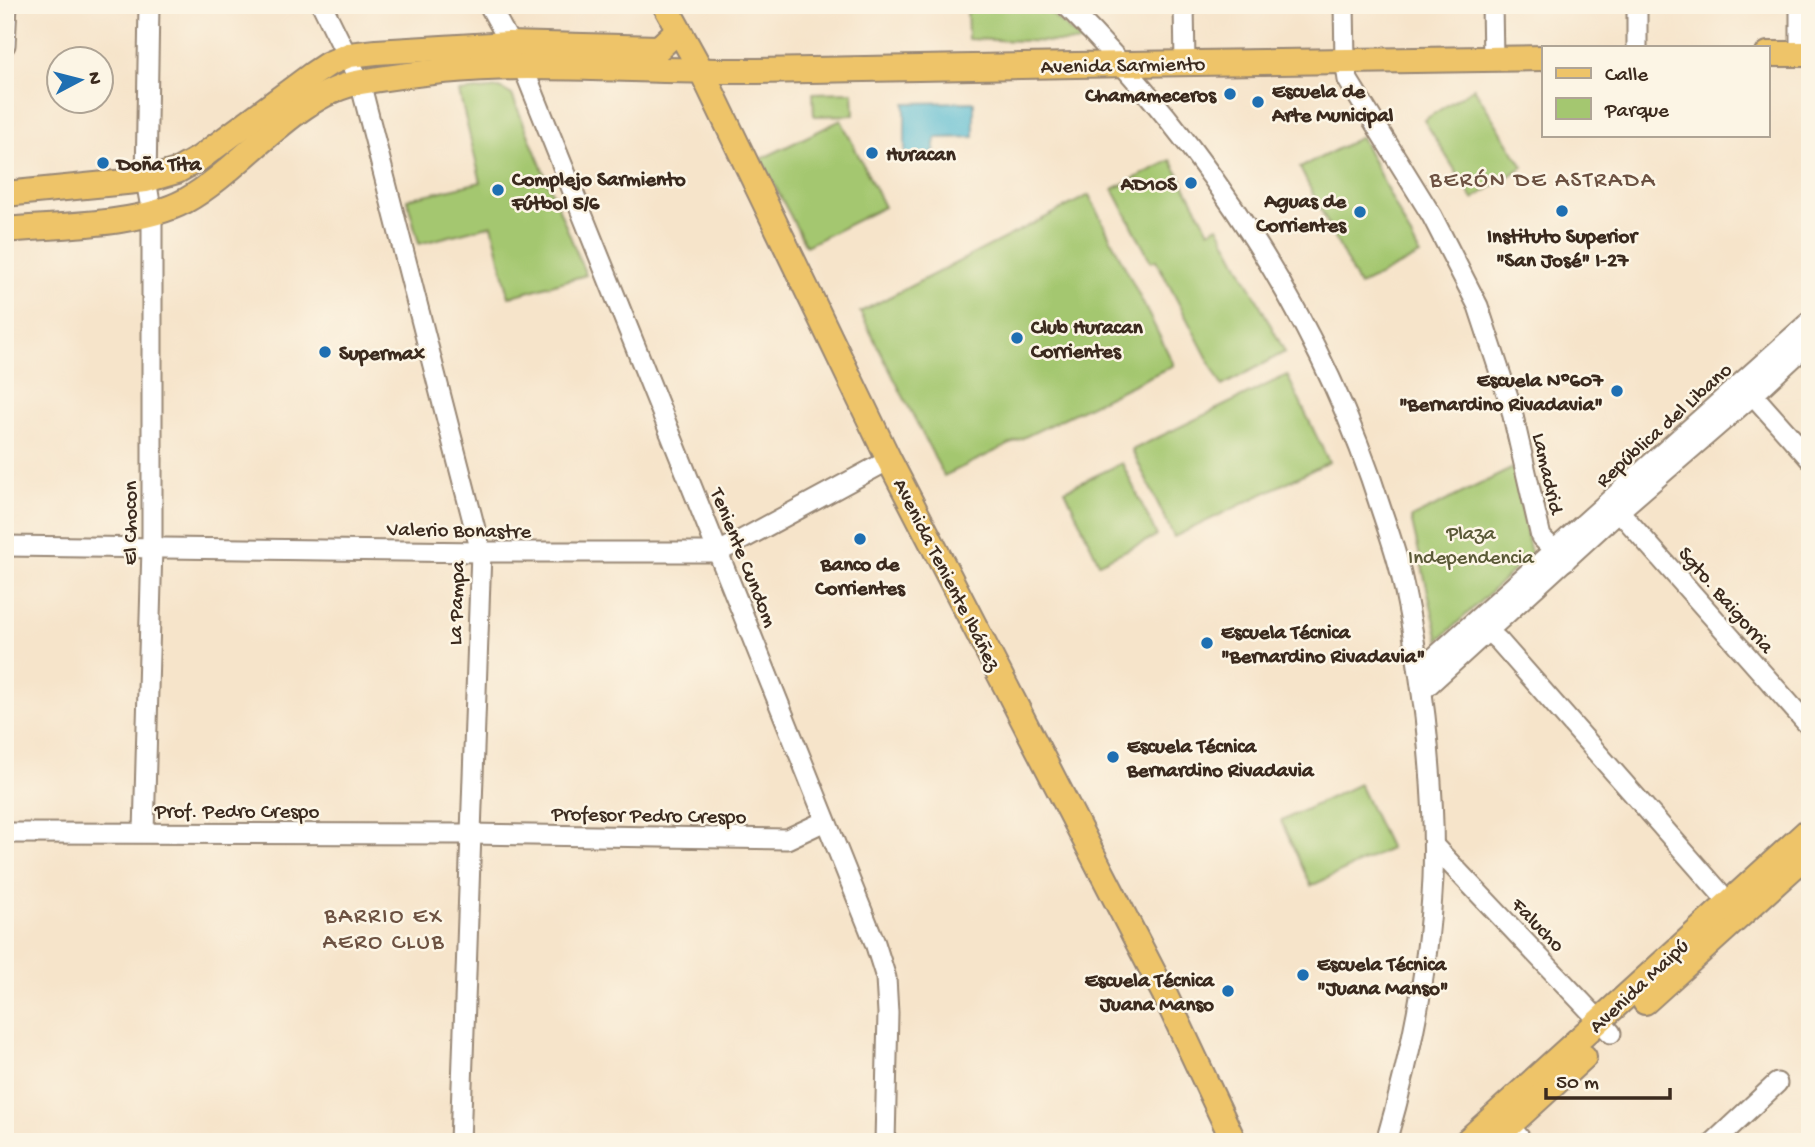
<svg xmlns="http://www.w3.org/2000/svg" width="1815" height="1147" font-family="'Gochi Hand',sans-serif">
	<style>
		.green { fill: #a4c770; stroke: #707847; stroke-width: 2 }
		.water { fill: #53b9d1; stroke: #477278; stroke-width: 2 }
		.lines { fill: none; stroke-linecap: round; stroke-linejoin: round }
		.minor-casing { stroke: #988774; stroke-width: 23 }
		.major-casing { stroke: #988774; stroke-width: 28 }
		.minor { stroke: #fff; stroke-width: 19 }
		.major { stroke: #eec469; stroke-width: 24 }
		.poi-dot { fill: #1f6fb2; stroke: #fcf5e5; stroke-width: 2.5 }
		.labels { text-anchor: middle; stroke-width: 5; stroke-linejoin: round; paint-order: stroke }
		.street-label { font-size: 21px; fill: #3b2a1e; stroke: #fcf5e5 }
		.poi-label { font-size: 21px; font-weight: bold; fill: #3b2a1e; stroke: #fcf5e5; text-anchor: start }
		.park-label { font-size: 21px; fill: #5a5937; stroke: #fcf5e5 }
		.neighbourhood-label { font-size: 23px; letter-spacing: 2px; fill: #6d5242; stroke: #fcf5e5 }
	</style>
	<rect width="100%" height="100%" fill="#fcf5e5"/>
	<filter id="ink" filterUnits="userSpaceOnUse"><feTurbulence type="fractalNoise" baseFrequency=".0143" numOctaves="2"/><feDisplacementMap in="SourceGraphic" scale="14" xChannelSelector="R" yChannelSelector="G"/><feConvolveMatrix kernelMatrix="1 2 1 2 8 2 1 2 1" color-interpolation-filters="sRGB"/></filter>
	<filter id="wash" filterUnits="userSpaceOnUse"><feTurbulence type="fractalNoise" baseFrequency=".00686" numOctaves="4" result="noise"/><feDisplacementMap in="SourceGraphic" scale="28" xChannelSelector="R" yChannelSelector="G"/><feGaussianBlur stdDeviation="1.57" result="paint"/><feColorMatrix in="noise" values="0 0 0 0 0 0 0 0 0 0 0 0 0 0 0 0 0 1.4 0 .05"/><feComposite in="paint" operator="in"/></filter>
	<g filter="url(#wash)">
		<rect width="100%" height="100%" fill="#f6e4ca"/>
		<!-- green -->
		<g class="green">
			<path d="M 967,5 L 1042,5 L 1083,43 L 968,39 Z"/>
			<path d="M 500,88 L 512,95 L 586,275 L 509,297 L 492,225 L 419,244 L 407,199 L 481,182 L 459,92 Z"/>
			<path d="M 1474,88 L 1523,167 L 1473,199 L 1424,120 Z"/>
			<path d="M 853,92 L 854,115 L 814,116 L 813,93 Z"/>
			<path d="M 841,120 L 884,207 L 806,246 L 761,159 Z"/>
			<path d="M 1361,137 L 1420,255 L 1359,286 L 1300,168 Z"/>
			<path d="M 1171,160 L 1209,231 L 1218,226 L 1285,352 L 1222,386 L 1156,260 L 1151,262 L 1113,189 Z"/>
			<path d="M 1089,195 L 1174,365 L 944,476 L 860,312 Z"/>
			<path d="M 1287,375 L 1329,462 L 1174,537 L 1132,450 Z"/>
			<path d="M 1122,463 L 1157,536 L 1099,563 L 1065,490 Z"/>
			<path d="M 1513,468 L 1531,554 L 1439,640 L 1411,518 Z"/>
			<path d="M 1359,784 L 1390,849 L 1311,886 L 1281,821 Z"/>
		</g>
		<!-- water -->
		<path class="water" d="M 974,102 L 974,137 L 936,138 L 934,151 L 926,156 L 905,157 L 905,103 Z"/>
	</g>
	<g filter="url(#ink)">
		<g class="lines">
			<!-- minor casing -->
			<g class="minor-casing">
				<g id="minor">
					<path d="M 322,5 L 360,82 L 481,552 L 460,1142"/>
					<path d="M 489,5 L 523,67 L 875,943 L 886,978 L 888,1013 L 885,1142"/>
					<path d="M 1066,5 C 1206,145 1321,319 1381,509 C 1388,530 1396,552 1401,574 C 1412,621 1419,669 1425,716 C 1431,770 1435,824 1433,878 C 1429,968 1411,1056 1386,1142"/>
					<path d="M 1184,5 L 1185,63"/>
					<path d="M 1344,5 L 1345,60 L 1348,80 L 1432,216 L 1478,306 L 1510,403 L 1541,537 L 1565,561"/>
					<path d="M 1492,5 L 1493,58"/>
					<path d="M 1637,5 L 1637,47"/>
					<path d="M 1800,5 L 1800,54"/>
					<path d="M 5,45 L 7,5"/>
					<path d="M 1746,387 L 1810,459"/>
					<path d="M 1611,502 L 1810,727"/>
					<path d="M 5,546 L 481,552 L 719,552 L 889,460"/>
					<path d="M 1480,624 L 1499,641 L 1737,912"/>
					<path d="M 1419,671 L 1810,321"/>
					<path d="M 1422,691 L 1619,511 L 1753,395 L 1810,342"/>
					<path d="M 144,832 L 152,547 L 152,214 L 146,180 L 149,5"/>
					<path d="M 5,833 L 469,834 L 787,839 L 825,821"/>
					<path d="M 1434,846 L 1611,1033"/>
					<path d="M 1501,1116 L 1523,1142"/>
					<path d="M 1714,1142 L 1777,1083"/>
				</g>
			</g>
			<!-- major casing -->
			<g class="major-casing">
				<g id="major">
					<path d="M 665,5 L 702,72 L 889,460 L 1164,993 L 1234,1142"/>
					<path d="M 1768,54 L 1810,54"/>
					<path d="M 5,194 L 146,180 L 177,171 L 200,158 L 313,74 L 328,64 L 349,55 L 376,52 L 508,44 L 659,48 L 678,30"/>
					<path d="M 5,230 C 58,225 138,226 185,201 C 243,169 295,93 361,82 C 415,73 472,67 527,67 C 604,67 680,72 757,71 C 1019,66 1282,61 1544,58"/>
					<path d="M 1645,1002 L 1810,852"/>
					<path d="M 1466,1142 L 1810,829"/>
					<path d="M 1491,1142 L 1584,1057"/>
				</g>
			</g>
			<!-- minor -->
			<use href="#minor" class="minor"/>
			<!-- major -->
			<use href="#major" class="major"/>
		</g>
	</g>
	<!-- markers -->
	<g class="poi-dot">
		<circle cx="1230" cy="94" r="7"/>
		<circle cx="1258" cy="102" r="7"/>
		<circle cx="872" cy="153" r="7"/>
		<circle cx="103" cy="163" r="7"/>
		<circle cx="1191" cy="183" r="7"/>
		<circle cx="498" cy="190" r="7"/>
		<circle cx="1562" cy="211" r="7"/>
		<circle cx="1360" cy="212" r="7"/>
		<circle cx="1017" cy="338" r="7"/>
		<circle cx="325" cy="352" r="7"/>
		<circle cx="1617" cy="391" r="7"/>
		<circle cx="860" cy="539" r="7"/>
		<circle cx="1207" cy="643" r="7"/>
		<circle cx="1113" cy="757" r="7"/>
		<circle cx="1303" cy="975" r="7"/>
		<circle cx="1228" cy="991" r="7"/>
	</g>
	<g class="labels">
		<!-- street labels -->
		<g class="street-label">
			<text transform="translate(1123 64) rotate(-1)" y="7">Avenida Sarmiento</text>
			<text transform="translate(1663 424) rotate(-42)" y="7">República del Libano</text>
			<text transform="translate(1549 473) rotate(77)" y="7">Lamadrid</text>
			<text transform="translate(129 523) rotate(-90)" y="7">El Chocon</text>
			<text transform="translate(459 529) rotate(1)" y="7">Valerio Bonastre</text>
			<text transform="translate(745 557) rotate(68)" y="7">Teniente Cundom</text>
			<text transform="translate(948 574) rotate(63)" y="7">Avenida Teniente Ibáñez</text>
			<text transform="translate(1727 599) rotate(49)" y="7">Sgto. Baigorria</text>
			<text transform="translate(455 603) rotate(-88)" y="7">La Pampa</text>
			<text x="237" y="817">Prof. Pedro Crespo</text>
			<text transform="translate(649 814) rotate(1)" y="7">Profesor Pedro Crespo</text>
			<text transform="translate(1539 924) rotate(46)" y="7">Falucho</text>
			<text transform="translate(1638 985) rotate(-43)" y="7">Avenida Maipú</text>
		</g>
		<!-- poi labels -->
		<g class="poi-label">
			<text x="1272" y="97">Escuela de<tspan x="1272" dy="24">Arte Municipal</tspan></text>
			<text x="1216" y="101" text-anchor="end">Chamameceros</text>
			<text x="886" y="160">Huracan</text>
			<text x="117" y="170">Doña Tita</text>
			<text x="512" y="185">Complejo Sarmiento<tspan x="512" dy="24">Fútbol 5/6</tspan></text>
			<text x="1177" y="190" text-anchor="end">AD10S</text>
			<text x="1346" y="207" text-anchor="end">Aguas de<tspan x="1346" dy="24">Corrientes</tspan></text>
			<text x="1562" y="242" text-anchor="middle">Instituto Superior<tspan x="1562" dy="24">"San José" I-27</tspan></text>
			<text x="1031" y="333">Club Huracan<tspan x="1031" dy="24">Corrientes</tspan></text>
			<text x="339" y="359">Supermax</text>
			<text x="1603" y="386" text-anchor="end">Escuela Nº607<tspan x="1603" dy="24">"Bernardino Rivadavia"</tspan></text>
			<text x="860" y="570" text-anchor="middle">Banco de<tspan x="860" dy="24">Corrientes</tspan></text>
			<text x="1221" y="638">Escuela Técnica<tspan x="1221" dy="24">"Bernardino Rivadavia"</tspan></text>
			<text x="1127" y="752">Escuela Técnica<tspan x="1127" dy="24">Bernardino Rivadavia</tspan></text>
			<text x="1317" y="970">Escuela Técnica<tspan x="1317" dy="24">"Juana Manso"</tspan></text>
			<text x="1214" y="986" text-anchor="end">Escuela Técnica<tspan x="1214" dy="24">Juana Manso</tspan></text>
		</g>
		<!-- park labels -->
		<g class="park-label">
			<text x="1471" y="539">Plaza<tspan x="1471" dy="24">Independencia</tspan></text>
		</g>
		<!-- neighbourhood labels -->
		<g class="neighbourhood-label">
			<text x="1543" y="186">BERÓN DE ASTRADA</text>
			<text x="384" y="922">BARRIO EX<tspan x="384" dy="26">AERO CLUB</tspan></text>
		</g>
	</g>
	<!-- margin -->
	<rect width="1815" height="1147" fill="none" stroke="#fcf5e5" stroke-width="28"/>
	<!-- legend -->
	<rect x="1542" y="46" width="228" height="91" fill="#fcf5e5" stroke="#afa495" stroke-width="2"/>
	<rect x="1556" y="68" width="35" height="10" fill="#eec469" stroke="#afa495" stroke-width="2"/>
	<text x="1605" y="80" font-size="21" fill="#3b2a1e">Calle</text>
	<rect x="1556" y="98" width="35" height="21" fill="#a4c770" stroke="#afa495" stroke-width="2"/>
	<text x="1605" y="116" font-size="21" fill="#3b2a1e">Parque</text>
	<!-- north arrow -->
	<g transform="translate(80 80) rotate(83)"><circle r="33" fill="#fcf5e5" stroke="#afa495" stroke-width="2"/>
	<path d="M0-5L12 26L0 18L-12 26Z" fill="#1f6fb2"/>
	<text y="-10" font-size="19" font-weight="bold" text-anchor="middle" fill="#3b2a1e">N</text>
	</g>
	<!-- scale -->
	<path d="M1546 1088v10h124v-10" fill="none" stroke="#3b2a1e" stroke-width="3.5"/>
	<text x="1556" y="1088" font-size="21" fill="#3b2a1e" stroke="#fcf5e5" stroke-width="5" paint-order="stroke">50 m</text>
</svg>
